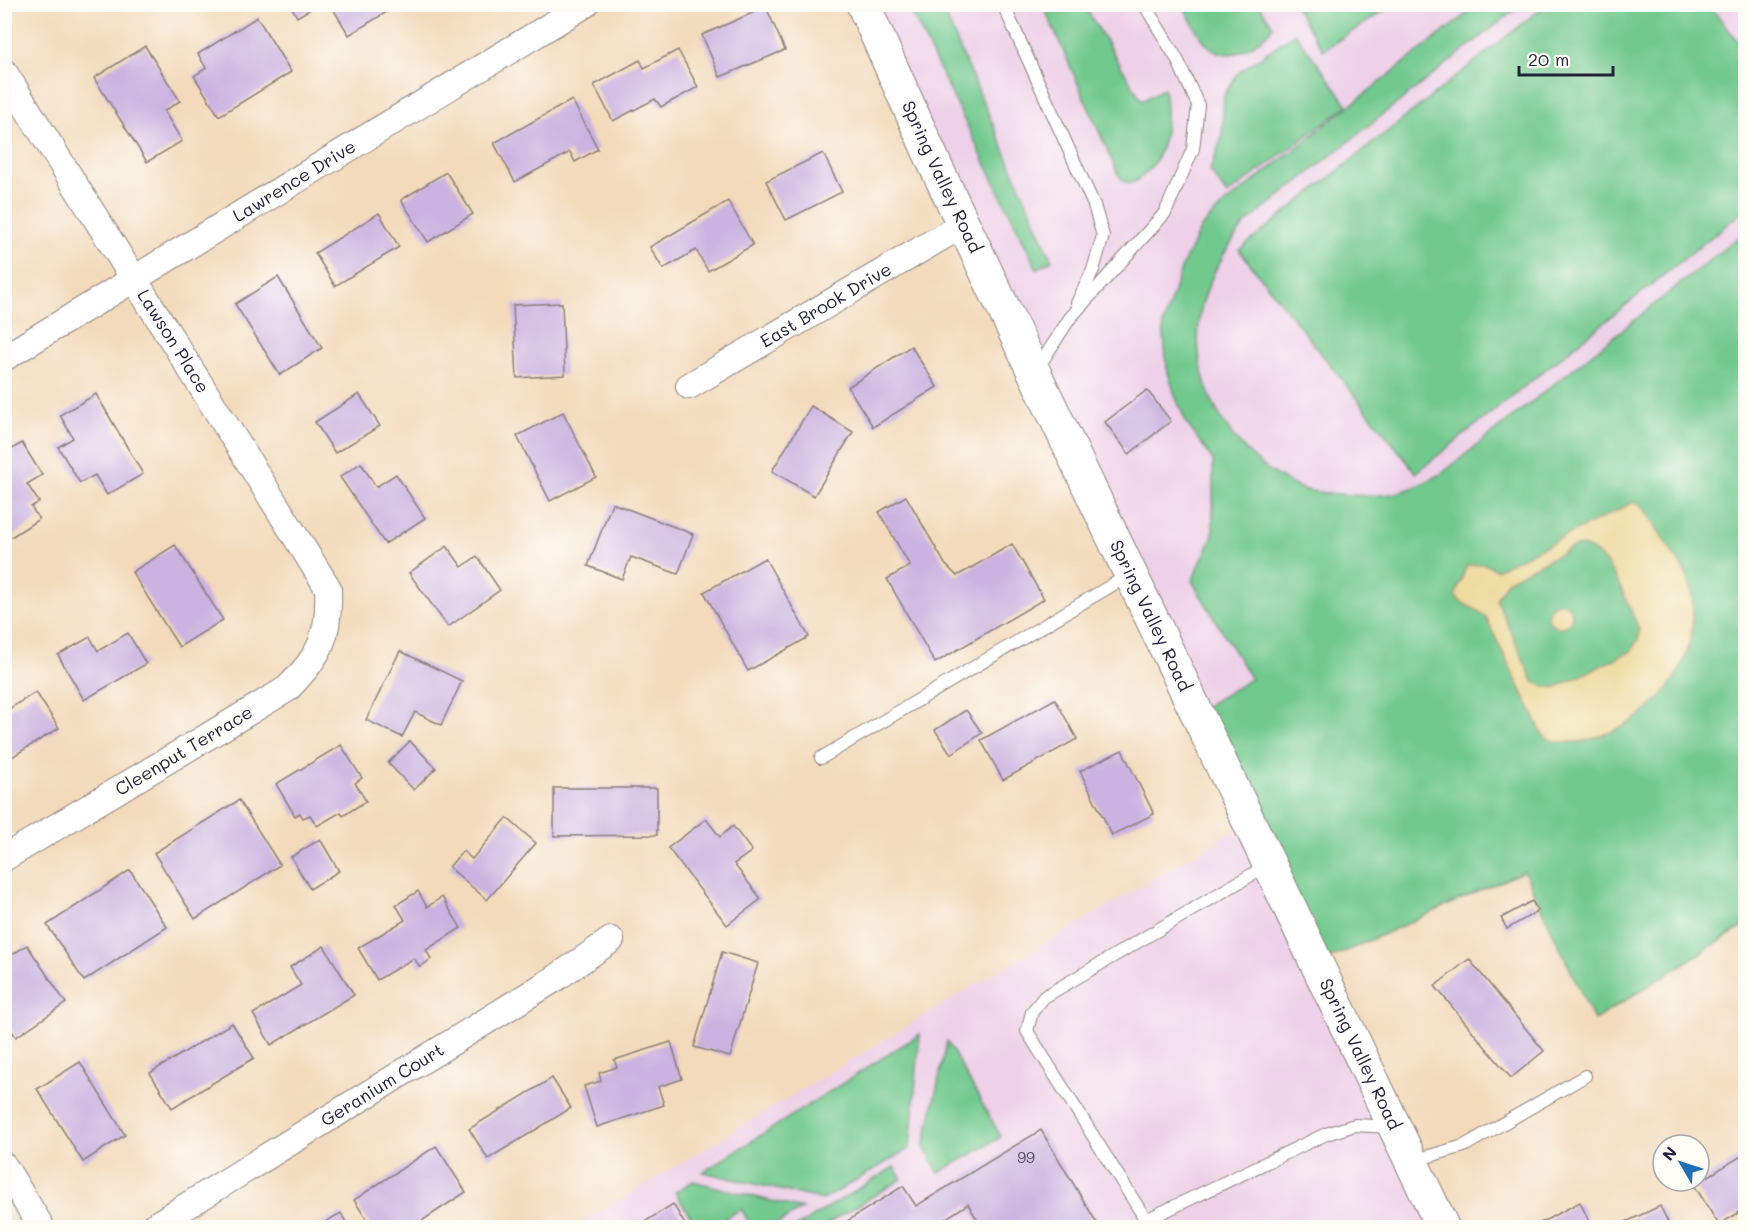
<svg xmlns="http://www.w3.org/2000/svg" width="1750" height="1232" font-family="Mali,sans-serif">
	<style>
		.built { fill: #eed0e8 }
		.green { fill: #72c98e; stroke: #4a7664; stroke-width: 1.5 }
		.sand { fill: #eeda9e; stroke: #887e6c; stroke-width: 1.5; fill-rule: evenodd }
		.building { fill: #cbb2e0 }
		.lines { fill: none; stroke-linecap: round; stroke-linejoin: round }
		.lane-casing { stroke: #8a7e7b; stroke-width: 14 }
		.street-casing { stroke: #8a7e7b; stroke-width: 28 }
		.secondary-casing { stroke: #8a7e7b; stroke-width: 35 }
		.lane { stroke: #fff; stroke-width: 12 }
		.street { stroke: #fff; stroke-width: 26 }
		.secondary { stroke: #fff; stroke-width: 33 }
		.labels { text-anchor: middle; stroke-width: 6; stroke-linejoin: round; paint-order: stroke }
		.number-label { font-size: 15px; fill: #4c4664 }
		.street-label { font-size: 18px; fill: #22223b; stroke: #fdfcf7 }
	</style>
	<rect width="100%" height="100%" fill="#fdfcf7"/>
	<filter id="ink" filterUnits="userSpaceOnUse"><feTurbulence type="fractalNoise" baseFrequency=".0167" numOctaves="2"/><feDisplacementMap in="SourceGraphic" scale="12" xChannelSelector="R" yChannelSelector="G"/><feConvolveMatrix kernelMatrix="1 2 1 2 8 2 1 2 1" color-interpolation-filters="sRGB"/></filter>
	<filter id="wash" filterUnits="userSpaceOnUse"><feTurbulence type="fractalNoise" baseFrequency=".008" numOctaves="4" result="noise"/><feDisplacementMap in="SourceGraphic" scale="24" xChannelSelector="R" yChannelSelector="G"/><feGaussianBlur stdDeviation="1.35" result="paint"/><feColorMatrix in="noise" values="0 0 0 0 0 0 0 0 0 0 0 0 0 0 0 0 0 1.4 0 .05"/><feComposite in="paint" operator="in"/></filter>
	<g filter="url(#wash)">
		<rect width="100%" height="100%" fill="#f3dabb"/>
		<!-- built -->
		<g class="built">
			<path d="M 863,5 L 1745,5 L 1745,387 L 1197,711 Z"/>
			<path d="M 1249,822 L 1443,1228 L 573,1228 L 982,981 Z"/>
		</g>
		<!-- green -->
		<g class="green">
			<path d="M 1547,4 L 1709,5 L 1745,50 L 1745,210 L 1416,473 L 1239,250 Z"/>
			<path d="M 908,5 L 941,5 L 1052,260 L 1037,269 Z"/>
			<path d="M 1043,5 L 1084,5 L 1142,101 L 1164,88 C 1169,121 1167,163 1134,182 C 1126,184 1122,180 1118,174 Z"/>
			<path d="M 1183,5 L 1259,5 L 1273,26 C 1265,38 1256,44 1244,50 C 1209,66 1196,29 1183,5 Z"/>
			<path d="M 1294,5 L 1394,5 L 1323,50 Z"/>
			<path d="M 1478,5 L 1521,5 L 1245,224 C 1226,248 1210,275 1202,305 C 1184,380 1231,458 1300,488 C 1312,493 1328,493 1341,494 C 1385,498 1402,496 1441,474 L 1745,232 L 1745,925 L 1594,1020 L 1524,871 L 1317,964 L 1197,711 L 1251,679 L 1192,581 L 1213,536 L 1213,460 L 1187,424 L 1176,398 L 1167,369 L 1163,325 L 1182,266 L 1201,228 L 1221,207 Z"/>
			<path d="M 1295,33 L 1348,105 L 1227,195 L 1210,171 L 1222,137 L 1224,95 L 1238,73 Z"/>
			<path d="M 920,1034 L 910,1148 L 823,1200 L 703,1172 Z"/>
			<path d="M 947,1041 L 1001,1137 L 939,1173 L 924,1147 Z"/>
			<path d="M 894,1167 L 902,1179 L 822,1227 L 796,1227 Z"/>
			<path d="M 693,1181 L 802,1209 L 772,1227 L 752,1227 L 741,1209 L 711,1227 L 697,1227 L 675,1192 Z"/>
		</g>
		<!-- sand -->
		<g class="sand">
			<path d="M 1634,502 L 1642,505 C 1652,521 1663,538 1674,555 C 1678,562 1685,570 1688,578 C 1692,588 1693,604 1693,614 C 1693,668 1657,714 1608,733 C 1598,736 1588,741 1578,742 C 1565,742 1553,744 1543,735 L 1486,618 C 1477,606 1465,609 1455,596 L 1467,565 L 1485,564 L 1496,570 ZM 1580,546 C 1609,547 1628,606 1639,629 L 1638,640 L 1630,652 L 1557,687 C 1549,688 1540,686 1533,681 L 1496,599 L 1508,580 L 1571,548 Z"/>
			<circle cx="1560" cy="615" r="12"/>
		</g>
		<g id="blocks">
			<!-- building -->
			<g class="building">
				<path d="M 290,4 L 313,4 L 314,7 L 297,17 Z"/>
				<path d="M 330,4 L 387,4 L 390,10 L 349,35 Z"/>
				<path d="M 766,7 L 785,50 L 720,77 L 702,35 Z"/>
				<path d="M 257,17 L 291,72 L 219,116 L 194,76 L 206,68 L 198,54 Z"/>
				<path d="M 145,46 L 180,101 L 164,111 L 182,141 L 147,162 L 94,78 Z"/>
				<path d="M 678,50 L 698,87 L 661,107 L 655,99 L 613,121 L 594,85 L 640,60 L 644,68 Z"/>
				<path d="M 572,100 L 598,149 L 575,162 L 570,152 L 515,182 L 494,143 Z"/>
				<path d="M 823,153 L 842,192 L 786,220 L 766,181 Z"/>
				<path d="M 446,172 L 473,214 L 428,242 L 401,200 Z"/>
				<path d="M 728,201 L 753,245 L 708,271 L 696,250 L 663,269 L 650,247 Z"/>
				<path d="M 379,213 L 399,247 L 335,286 L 315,253 Z"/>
				<path d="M 278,277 L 322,348 L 280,375 L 235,304 Z"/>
				<path d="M 562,303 L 565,375 L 517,378 L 513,305 Z"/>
				<path d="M 911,346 L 937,387 L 873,427 L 848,387 Z"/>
				<path d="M 1147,390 L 1171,421 L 1129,454 L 1105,422 Z"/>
				<path d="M 96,394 L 143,474 L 107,495 L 95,475 L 80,483 L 58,447 L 73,438 L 60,415 Z"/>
				<path d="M 359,394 L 380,426 L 335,453 L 315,422 Z"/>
				<path d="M 811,406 L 853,432 L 814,496 L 772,471 Z"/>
				<path d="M 563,412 L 596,477 L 550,501 L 517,436 Z"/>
				<path d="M 22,443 L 42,475 L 27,484 L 39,502 L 31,507 L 39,519 L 5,541 L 5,453 Z"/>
				<path d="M 361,463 L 376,487 L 396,474 L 425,518 L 385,544 L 340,477 Z"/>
				<path d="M 906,496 L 945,564 L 957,576 L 1012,544 L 1044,599 L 935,663 L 887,579 L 910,566 L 879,512 Z"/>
				<path d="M 612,503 L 693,534 L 678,574 L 631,557 L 622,579 L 588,566 Z"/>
				<path d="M 175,545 L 223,620 L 179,647 L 132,572 Z"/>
				<path d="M 447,546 L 462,567 L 477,556 L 500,590 L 448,627 L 409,573 Z"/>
				<path d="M 765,558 L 809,637 L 748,671 L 704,592 Z"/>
				<path d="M 128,633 L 146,664 L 84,700 L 58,655 L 90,637 L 98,651 Z"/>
				<path d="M 400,651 L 462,681 L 441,725 L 415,712 L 402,737 L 366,720 Z"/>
				<path d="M 36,692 L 59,728 L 4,762 L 4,712 Z"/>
				<path d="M 1055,699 L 1077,739 L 1003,780 L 981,740 Z"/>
				<path d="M 966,710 L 982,733 L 951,754 L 935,730 Z"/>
				<path d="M 410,741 L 436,768 L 414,790 L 388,763 Z"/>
				<path d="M 341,745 L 362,778 L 355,783 L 366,801 L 343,816 L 341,812 L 317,826 L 310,815 L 303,818 L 300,813 L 295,816 L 276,784 Z"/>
				<path d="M 1122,750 L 1154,814 L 1112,835 L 1080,771 Z"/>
				<path d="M 554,788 L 657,788 L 657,835 L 554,836 Z"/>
				<path d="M 239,800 L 280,865 L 195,919 L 154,853 Z"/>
				<path d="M 507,818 L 536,843 L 487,900 L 449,867 L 463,851 L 472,859 Z"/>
				<path d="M 706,819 L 720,837 L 733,826 L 752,851 L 734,864 L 761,899 L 727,925 L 668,848 Z"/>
				<path d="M 320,839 L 339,871 L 310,889 L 291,857 Z"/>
				<path d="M 130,870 L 167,927 L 84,981 L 47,925 Z"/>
				<path d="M 418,891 L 427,907 L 442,897 L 461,928 L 426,950 L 431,959 L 420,967 L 414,958 L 377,980 L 358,948 L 405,920 L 396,905 Z"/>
				<path d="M 1532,901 L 1538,911 L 1507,929 L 1501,918 Z"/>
				<path d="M 27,945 L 66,1003 L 16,1037 L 4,1020 L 4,960 Z"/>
				<path d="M 324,946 L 354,995 L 271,1045 L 253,1014 L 301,985 L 290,967 Z"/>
				<path d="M 722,952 L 758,963 L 730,1057 L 694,1047 Z"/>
				<path d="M 1469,959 L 1544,1051 L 1511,1078 L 1435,986 Z"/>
				<path d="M 232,1023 L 254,1058 L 172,1108 L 150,1073 Z"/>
				<path d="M 671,1042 L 682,1079 L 658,1087 L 664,1105 L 597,1127 L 584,1086 L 601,1081 L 599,1073 L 617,1067 L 614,1060 Z"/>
				<path d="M 80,1062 L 125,1135 L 83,1162 L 37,1089 Z"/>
				<path d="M 552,1078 L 571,1108 L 488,1159 L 469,1129 Z"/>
				<path d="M 1041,1130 L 1100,1228 L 982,1228 L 968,1204 L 931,1228 L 836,1228 L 903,1186 L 916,1206 Z"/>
				<path d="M 436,1146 L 466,1192 L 411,1228 L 372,1228 L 354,1200 Z"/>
				<path d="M 1746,1153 L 1746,1208 L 1719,1225 L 1694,1185 Z"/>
				<path d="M 1580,1202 L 1592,1228 L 1540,1228 L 1538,1224 Z"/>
				<path d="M 673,1204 L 687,1228 L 635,1228 Z"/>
				<path d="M 1660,1206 L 1671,1228 L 1613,1228 Z"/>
				<path d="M 341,1213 L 349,1228 L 314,1228 Z"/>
			</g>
		</g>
	</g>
	<g filter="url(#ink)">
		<use href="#blocks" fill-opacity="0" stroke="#8a7e7b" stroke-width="1.5"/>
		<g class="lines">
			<!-- lane casing -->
			<g class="lane-casing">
				<g id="lane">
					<path d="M 1003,4 L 1094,205 L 1103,236 L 1093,270 L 1077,303"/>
					<path d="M 1037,369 L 1070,318 L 1165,213 L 1193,149 L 1198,105 L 1177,59 L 1144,4"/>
					<path d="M 821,758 L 1129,575"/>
					<path d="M 1412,1161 L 1464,1146 L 1585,1076"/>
					<path d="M 1146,1220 L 1326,1134 L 1355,1125 L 1391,1127"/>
					<path d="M 1151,1228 L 1027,1031 L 1032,1012 L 1044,997 L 1268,865"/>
				</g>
			</g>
			<!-- street casing -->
			<g class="street-casing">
				<g id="street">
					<path id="s1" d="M 4,72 L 328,588 C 330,636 321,655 287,689 L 4,858"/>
					<path id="s2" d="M 4,358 L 586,4"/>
					<path id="s3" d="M 689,386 L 964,224"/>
					<path d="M 4,1166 L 42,1228"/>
					<path id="s4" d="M 151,1228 L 556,978 L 611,940"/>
				</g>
			</g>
			<!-- secondary casing -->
			<g class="secondary-casing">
				<g id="secondary">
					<path id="s5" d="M 863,4 L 936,167 L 1443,1228"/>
				</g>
			</g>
			<!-- lane -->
			<use href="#lane" class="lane"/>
			<!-- street -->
			<use href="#street" class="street"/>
			<!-- secondary -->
			<use href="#secondary" class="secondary"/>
		</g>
	</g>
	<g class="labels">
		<!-- number labels -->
		<g class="number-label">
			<text x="1026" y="1163">99</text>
		</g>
		<!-- street labels -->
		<g class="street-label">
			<text dy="6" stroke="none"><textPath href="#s5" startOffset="190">Spring Valley Road</textPath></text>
			<text dy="6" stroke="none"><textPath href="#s2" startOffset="340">Lawrence Drive</textPath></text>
			<text dy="6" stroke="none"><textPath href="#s3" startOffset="159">East Brook Drive</textPath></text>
			<text dy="6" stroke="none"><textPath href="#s1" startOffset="318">Lawson Place</textPath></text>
			<text dy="6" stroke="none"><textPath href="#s5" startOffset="676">Spring Valley Road</textPath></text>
			<text transform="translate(184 751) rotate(-31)" y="6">Cleenput Terrace</text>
			<text dy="6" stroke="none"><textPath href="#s5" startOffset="1162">Spring Valley Road</textPath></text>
			<text dy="6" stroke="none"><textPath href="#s4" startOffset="272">Geranium Court</textPath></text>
		</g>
	</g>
	<!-- margin -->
	<rect width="1750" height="1232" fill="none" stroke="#fdfcf7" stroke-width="24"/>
	<!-- north arrow -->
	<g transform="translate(1681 1163) rotate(309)"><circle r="28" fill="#fdfcf7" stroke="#a5a5ac" stroke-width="1.5"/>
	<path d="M0-4.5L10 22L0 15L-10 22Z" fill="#1f6fb2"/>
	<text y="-9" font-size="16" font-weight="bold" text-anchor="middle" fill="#22223b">N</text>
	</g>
	<!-- scale -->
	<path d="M1519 66v9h94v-9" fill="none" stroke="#22223b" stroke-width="3"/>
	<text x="1528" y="66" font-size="18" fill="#22223b" stroke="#fdfcf7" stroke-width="4.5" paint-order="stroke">20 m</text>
</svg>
